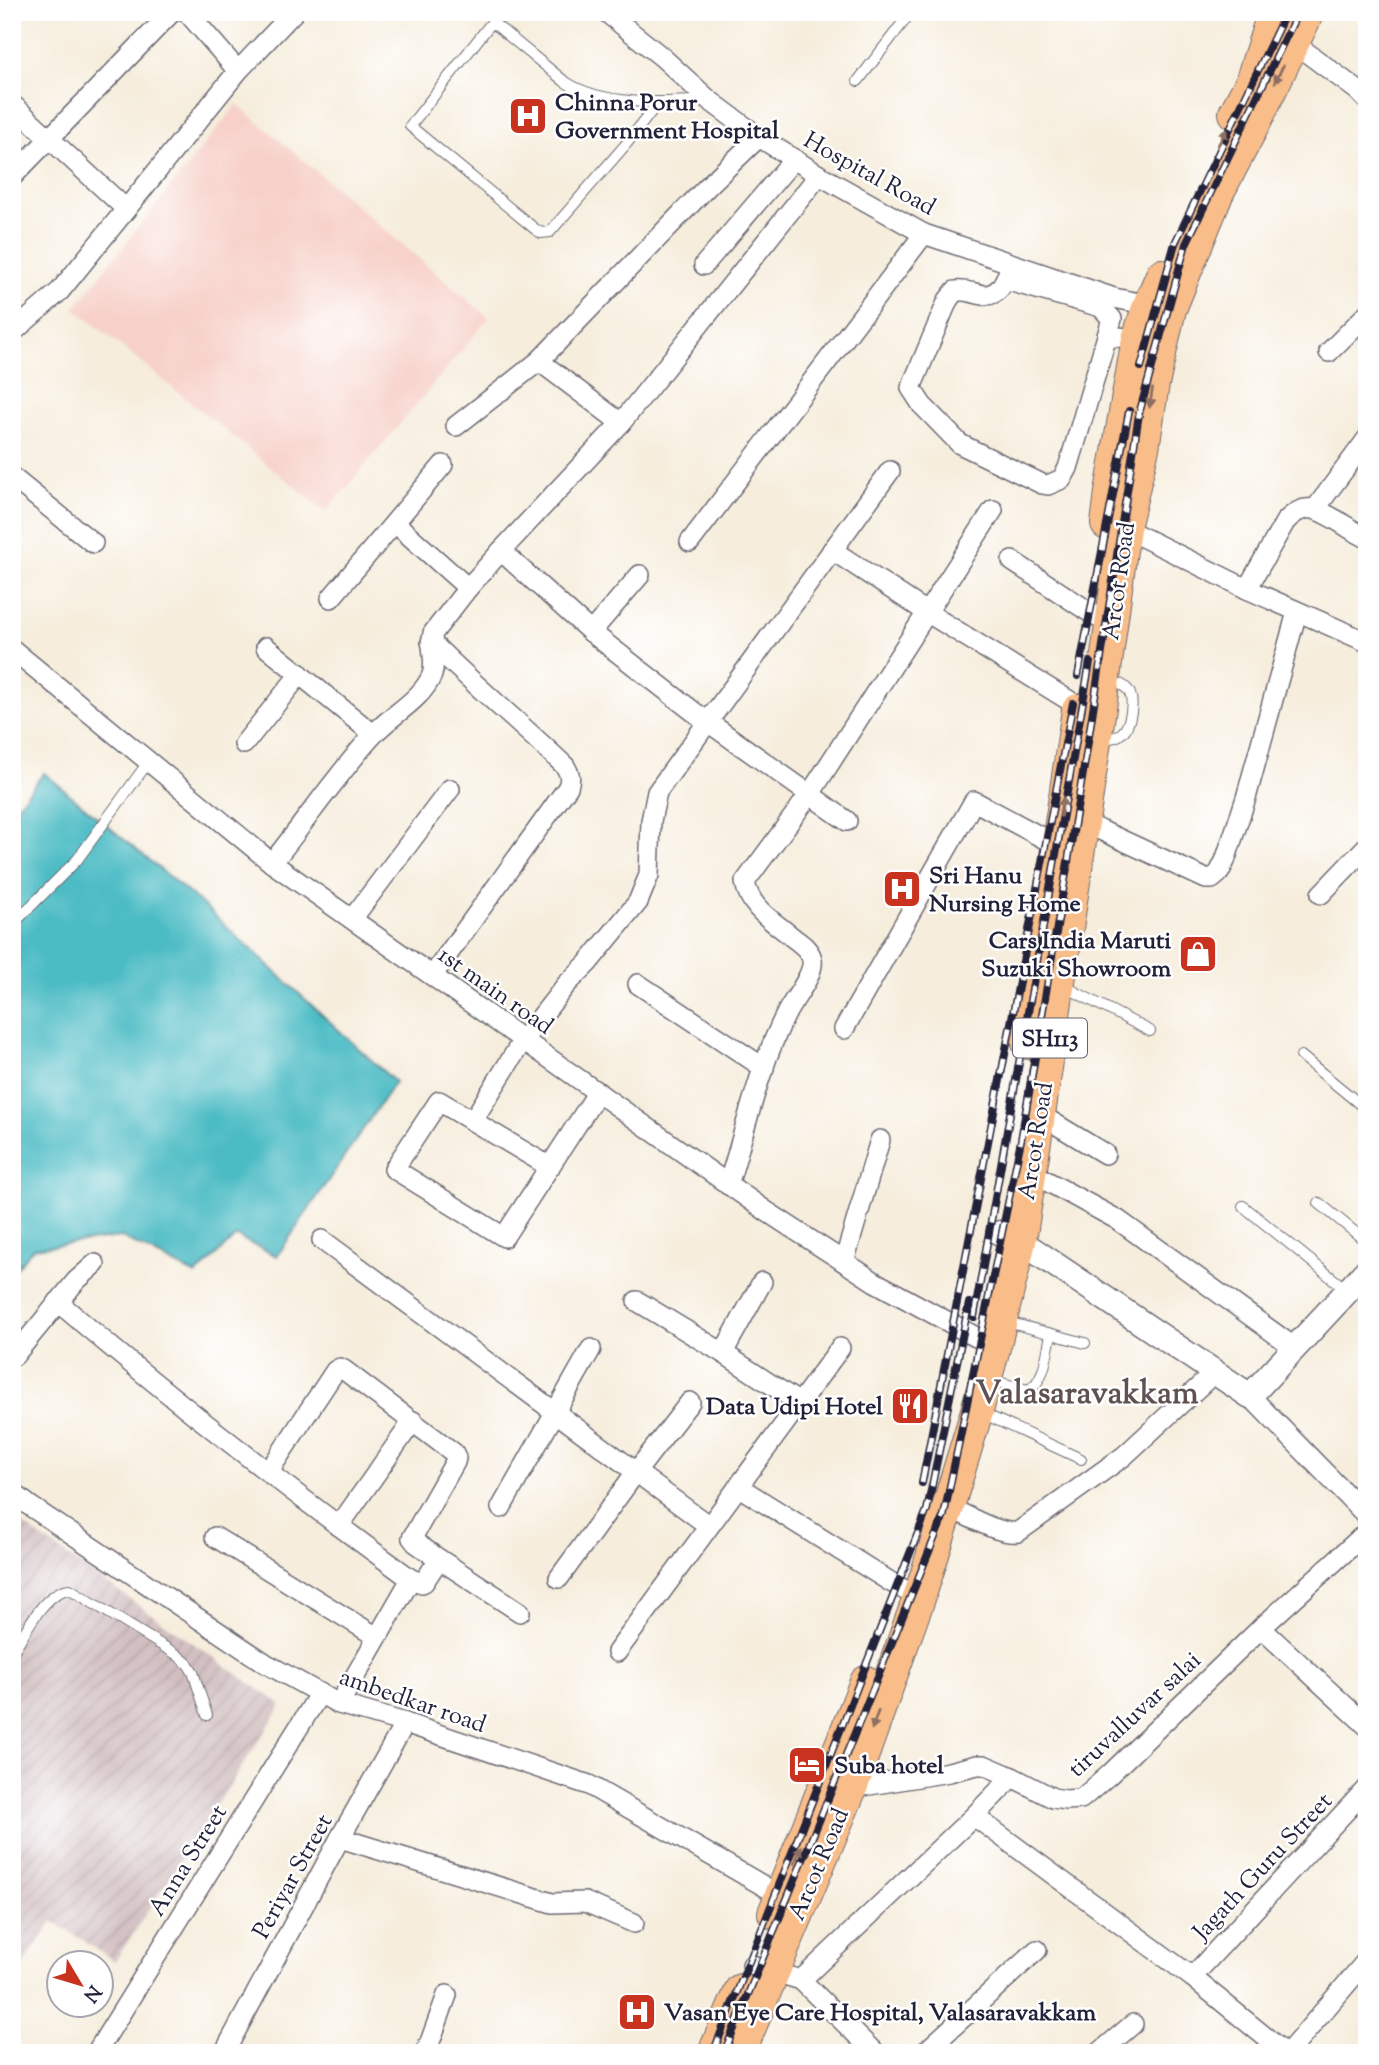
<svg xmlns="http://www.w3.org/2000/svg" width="1379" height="2065" font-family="'Sorts Mill Goudy',serif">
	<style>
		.built { fill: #f7d1c9 }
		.industrial { fill: url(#industrial-furrows) }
		.water { fill: #4cbbc4; stroke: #376e80; stroke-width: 2 }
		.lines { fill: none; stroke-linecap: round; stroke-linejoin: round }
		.service-casing { stroke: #6c6973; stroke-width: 12 }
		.minor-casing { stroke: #6c6973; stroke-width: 22 }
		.tertiary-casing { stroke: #6c6973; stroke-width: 27 }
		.primary-casing { stroke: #6c6973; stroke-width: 34 }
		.service { stroke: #fff; stroke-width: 10 }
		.minor { stroke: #fff; stroke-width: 19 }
		.tertiary { stroke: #fff; stroke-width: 24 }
		.primary { stroke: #f8bd89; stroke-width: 32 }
		.rail-casing { stroke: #22223b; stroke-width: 8 }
		.rail { stroke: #fff; stroke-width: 5; stroke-dasharray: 16; stroke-linecap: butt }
		.oneway { fill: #8d7062 }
		.labels { text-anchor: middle; stroke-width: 5; stroke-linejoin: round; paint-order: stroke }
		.shield { fill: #fff; stroke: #646476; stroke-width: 2 }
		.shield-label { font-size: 23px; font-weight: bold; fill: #22223b }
		.poi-label { font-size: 24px; font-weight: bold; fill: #22223b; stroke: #fff; text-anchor: start }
		.street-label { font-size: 24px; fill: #22223b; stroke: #fff }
		.district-label { font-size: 32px; font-weight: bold; fill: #605153; stroke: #fff }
	</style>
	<defs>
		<pattern id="industrial-furrows" width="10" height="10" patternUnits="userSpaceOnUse" patternTransform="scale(1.75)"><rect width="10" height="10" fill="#d2bfc1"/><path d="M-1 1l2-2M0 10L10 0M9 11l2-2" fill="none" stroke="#b4a4a7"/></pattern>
	</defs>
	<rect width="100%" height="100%" fill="#fff"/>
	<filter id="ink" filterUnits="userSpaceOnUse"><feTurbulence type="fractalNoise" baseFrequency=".0143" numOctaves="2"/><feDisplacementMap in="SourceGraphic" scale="14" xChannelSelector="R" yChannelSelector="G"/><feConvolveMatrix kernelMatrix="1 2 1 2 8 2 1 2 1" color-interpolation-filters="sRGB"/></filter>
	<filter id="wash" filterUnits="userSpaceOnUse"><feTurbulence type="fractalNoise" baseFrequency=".00686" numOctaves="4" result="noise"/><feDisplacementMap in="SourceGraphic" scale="28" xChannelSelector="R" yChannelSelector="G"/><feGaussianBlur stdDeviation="1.57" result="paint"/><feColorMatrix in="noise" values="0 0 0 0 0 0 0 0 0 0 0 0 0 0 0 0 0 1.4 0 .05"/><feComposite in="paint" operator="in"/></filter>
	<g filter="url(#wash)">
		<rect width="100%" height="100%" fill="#f6eddc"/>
		<!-- built -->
		<path class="built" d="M 237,104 L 489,318 L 326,512 L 74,308 Z"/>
		<!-- industrial -->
		<path class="industrial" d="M 12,1517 L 282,1705 L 115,1961 L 53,1921 L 12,1981 Z"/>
		<!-- water -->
		<path class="water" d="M 44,773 L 203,905 L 395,1082 L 277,1256 L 236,1236 L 196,1275 L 121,1237 L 33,1248 L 12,1274 L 12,812 Z"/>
	</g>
	<g filter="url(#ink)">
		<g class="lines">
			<!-- service casing -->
			<g class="service-casing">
				<g id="service">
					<path d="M 858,81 L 911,12"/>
					<path d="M 657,104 L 627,143 L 550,232 L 541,233 L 535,229 L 410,126 L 492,22 L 564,81 C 602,107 664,103 708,100"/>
					<path d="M 1101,739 C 1121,739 1128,731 1131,712 C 1134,692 1128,684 1108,681"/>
					<path d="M 12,925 L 77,860 L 149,761"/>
					<path d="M 1064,986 L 1150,1031"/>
					<path d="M 1301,1056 L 1367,1110"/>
					<path d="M 1319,1203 L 1367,1242"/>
					<path d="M 1243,1206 L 1348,1291"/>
					<path d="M 1004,1321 L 1085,1343"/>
					<path d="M 990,1380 L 1028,1390 C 1045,1382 1047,1352 1051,1335"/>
					<path d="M 980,1412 L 1081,1459"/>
					<path d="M 12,1653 C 25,1633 44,1591 70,1589 L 176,1654 L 188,1664 L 193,1672 L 207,1715"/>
				</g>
			</g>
			<!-- minor casing -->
			<g class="minor-casing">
				<g id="minor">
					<path d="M 187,12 L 238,71"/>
					<path d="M 606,12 L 662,57 L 709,100 L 759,137 L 819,175 L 924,234 L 1114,298 L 1149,305"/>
					<path d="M 1287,38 L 1357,90 L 1367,100"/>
					<path d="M 12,104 L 126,209"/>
					<path d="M 12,177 L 172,12"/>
					<path d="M 1012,264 C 1006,277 1001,297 983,295 C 972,293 968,290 955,291 L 948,300 L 911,388 L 922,405 L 960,444 L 1042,484 L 1048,485 L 1062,479 L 1068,468 L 1107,336 L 1138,339"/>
					<path d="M 704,265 L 794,159"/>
					<path d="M 1005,280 L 1101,307 L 1112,319 L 1107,336"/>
					<path d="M 12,333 L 60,291 L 238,71 L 294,12"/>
					<path d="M 1329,352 L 1367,314"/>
					<path d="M 539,361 L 710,184 L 759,137"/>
					<path d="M 456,426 L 539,361 L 621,423"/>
					<path d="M 12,477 L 93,543"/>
					<path d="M 1316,508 L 1367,439"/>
					<path d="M 395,523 L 468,588"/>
					<path d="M 1124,528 L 1247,589 L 1367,642"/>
					<path d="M 690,542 L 924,234"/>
					<path d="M 832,550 L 928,613 L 1078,706 L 1092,707"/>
					<path d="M 501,551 L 591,632 L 694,712 L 847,821"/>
					<path d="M 1012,561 L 1097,617"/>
					<path d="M 1247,589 L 1285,522 C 1304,501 1316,508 1338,521 C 1347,527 1357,533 1367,538"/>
					<path d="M 331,598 L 443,465"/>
					<path d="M 591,632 L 640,575"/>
					<path d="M 431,642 C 474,685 521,724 565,766 C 570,774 571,778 568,787 L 433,975"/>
					<path d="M 266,647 L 373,734"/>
					<path d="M 12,649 L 272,863 L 766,1211 L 875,1282 L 976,1337"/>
					<path d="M 244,744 L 300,674"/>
					<path d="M 1083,822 L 1206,879 L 1212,879 L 1219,873 L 1225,861 L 1246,798 L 1297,612"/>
					<path d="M 272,863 C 305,822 337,775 372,736 C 390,715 421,701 432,675 C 437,660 429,647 433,633 L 468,588 L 501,551 L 621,423 L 819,175"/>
					<path d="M 1321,894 L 1367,846"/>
					<path d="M 352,919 L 450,789"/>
					<path d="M 638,984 L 764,1068"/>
					<path d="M 844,1029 L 974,801 L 1056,845"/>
					<path d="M 1039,1114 L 1105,1154"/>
					<path d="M 473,1120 L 523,1040 L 566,985 L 588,963 L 638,902 L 649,875 L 651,821 L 657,792 L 890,471"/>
					<path d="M 550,1167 L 439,1101 L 394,1169 L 504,1237 L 598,1092"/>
					<path d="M 1030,1172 L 1118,1220 L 1295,1348"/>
					<path d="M 728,1185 C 746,1128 759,1066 787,1012 C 794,998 818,971 811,956 C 807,947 799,942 792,937 C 772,920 750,909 745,882 L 810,794 L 993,510"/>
					<path d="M 322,1240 L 709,1526"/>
					<path d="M 844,1262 L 880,1140"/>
					<path d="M 637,1301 L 723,1353 L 801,1404"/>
					<path d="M 58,1302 C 171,1399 290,1491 411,1579 L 422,1583 L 424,1582 L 439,1559 L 416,1543 L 412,1538 L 455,1462 L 456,1458 L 454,1453 L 344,1370 L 340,1368 L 335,1371 L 269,1471"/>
					<path d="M 723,1353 L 762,1282"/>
					<path d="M 14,1356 L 76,1281 L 95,1264"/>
					<path d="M 1250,1396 L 1367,1516"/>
					<path d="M 739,1487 L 889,1581 L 919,1598"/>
					<path d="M 12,1492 L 30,1506 L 265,1663 L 339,1704 L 405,1723 L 589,1785 L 781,1896"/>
					<path d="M 948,1507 C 967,1515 998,1535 1018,1532 L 1124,1456 L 1215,1372"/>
					<path d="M 501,1508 L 591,1349"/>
					<path d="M 339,1526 L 413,1421"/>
					<path d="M 215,1537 L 377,1637"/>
					<path d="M 439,1559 L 520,1612"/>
					<path d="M 559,1578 L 636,1472 L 690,1402"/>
					<path d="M 1261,1628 L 1367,1726"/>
					<path d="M 617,1652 L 840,1348"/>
					<path d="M 339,1704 L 411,1579"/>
					<path d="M 851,1788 L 949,1772 L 977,1765 L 984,1765 L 1012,1777 L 1053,1798 L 1066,1800 L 1081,1799 L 1109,1775 L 1261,1628 L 1367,1532"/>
					<path d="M 974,1816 L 1192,1977 L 1285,2053"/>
					<path d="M 340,1838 L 552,1903 L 585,1902 L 634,1923"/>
					<path d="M 752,1965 L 801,1980 L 974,1816 L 1012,1777"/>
					<path d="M 1192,1977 L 1367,1788"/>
					<path d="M 801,1980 L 875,2053"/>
					<path d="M 96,2053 L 320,1693"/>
					<path d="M 224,2053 L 340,1838 L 405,1723"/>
					<path d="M 426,2053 L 447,1995"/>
					<path d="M 924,2053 L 1037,1950"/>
					<path d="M 1099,2053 L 1133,2024"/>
					<path d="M 1288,2053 L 1367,1960"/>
				</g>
			</g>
			<!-- tertiary casing -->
			<g class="tertiary-casing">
				<path id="tertiary" d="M 1000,1233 L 1020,1241 L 1250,1396 L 1367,1270"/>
			</g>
			<!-- primary casing -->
			<g class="primary-casing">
				<g id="primary">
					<path d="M 1235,113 L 1251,83 L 1270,24 L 1276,12"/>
					<path d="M 1107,524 L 1111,492 L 1138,339 L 1149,305 L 1162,275"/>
					<path d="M 1028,1043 L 1078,710"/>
					<path d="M 774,1913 L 866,1682"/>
					<path d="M 714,2053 L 741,1990"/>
					<path d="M 739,2053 L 851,1788 L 919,1598 L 948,1507 L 977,1411 L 996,1340 L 1020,1241 L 1100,708 L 1124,528 L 1143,448 L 1153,384 L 1170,309 L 1218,192 L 1257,118 L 1308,12"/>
				</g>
			</g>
			<!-- service -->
			<use href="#service" class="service"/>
			<!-- minor -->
			<use href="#minor" class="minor"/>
			<!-- tertiary -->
			<use href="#tertiary" class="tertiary"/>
			<!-- primary -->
			<use href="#primary" class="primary"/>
			<!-- rail casing -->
			<g class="rail-casing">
				<g id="rail">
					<path d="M 1141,367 L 1175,243 L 1286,12"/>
					<path d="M 1078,676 L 1129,411"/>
					<path d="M 974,1317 L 1090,662"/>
					<path d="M 922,1483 L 1073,703"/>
					<path d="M 713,2053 L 927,1510 L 969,1303"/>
					<path d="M 724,2053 L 944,1515 L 1021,1140 L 1085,761 L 1139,414 L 1186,244 L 1298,12"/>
				</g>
			</g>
			<!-- rail -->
			<use href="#rail" class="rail"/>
		</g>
		<!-- one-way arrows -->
		<defs><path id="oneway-solid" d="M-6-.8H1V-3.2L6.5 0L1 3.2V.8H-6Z" transform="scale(1.75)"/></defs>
		<g class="oneway">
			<use href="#oneway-solid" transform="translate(1279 74) rotate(116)"/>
			<use href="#oneway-solid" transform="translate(1222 138) rotate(-62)"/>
			<use href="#oneway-solid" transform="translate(1151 398) rotate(99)"/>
			<use href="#oneway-solid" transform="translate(1062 807) rotate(-81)"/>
			<use href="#oneway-solid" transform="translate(875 1720) rotate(110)"/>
			<use href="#oneway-solid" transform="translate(798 1855) rotate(-68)"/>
		</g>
	</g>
	<!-- icons -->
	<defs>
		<g id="hospital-square" transform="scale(2.0125)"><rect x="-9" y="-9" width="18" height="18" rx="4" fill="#c8321e" stroke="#fff"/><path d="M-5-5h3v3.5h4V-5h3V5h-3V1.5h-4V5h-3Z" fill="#fff"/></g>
		<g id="shop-square" transform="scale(2.0125)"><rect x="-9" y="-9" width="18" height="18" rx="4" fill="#c8321e" stroke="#fff"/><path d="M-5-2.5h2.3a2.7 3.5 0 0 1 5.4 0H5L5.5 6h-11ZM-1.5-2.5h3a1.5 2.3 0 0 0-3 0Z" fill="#fff"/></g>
		<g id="restaurant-square" transform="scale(2.0125)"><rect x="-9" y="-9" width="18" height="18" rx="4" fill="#c8321e" stroke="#fff"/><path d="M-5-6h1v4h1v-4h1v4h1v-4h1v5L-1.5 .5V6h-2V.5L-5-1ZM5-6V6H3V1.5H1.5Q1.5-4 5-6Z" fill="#fff"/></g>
		<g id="hotel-square" transform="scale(2.0125)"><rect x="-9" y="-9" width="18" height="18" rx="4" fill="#c8321e" stroke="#fff"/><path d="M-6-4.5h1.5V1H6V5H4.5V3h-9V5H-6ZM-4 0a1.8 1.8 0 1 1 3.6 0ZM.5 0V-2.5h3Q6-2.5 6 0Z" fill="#fff"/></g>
	</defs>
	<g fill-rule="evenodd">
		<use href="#hospital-square" x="528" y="116"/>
		<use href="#hospital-square" x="902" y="889"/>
		<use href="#shop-square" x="1198" y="954"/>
		<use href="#restaurant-square" x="910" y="1406"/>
		<use href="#hotel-square" x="807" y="1765"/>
		<use href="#hospital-square" x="637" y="2012"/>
	</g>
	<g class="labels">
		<!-- shield labels -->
		<rect class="shield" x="1013" y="1018.5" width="74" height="39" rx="5"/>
		<g class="shield-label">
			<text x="1050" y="1046">SH113</text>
		</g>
		<!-- poi labels -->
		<g class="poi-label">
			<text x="555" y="110">Chinna Porur<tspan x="555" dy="28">Government Hospital</tspan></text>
			<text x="929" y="883">Sri Hanu<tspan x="929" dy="28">Nursing Home</tspan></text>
			<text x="1171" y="948" text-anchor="end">Cars India Maruti<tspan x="1171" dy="28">Suzuki Showroom</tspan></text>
			<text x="883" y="1414" text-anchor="end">Data Udipi Hotel</text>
			<text x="834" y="1773">Suba hotel</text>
			<text x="664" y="2020">Vasan Eye Care Hospital, Valasaravakkam</text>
		</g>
		<!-- street labels -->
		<g class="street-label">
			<text transform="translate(870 173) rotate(29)" y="8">Hospital Road</text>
			<text transform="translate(1118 581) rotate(-82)" y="8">Arcot Road</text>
			<text transform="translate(496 990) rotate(35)" y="8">1st main road</text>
			<text transform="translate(1035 1141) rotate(-81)" y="8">Arcot Road</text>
			<text transform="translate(413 1700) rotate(19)" y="8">ambedkar road</text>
			<text transform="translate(1134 1714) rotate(-43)" y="8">tiruvalluvar salai</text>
			<text transform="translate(187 1860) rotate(-58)" y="8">Anna Street</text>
			<text transform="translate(818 1864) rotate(-67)" y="8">Arcot Road</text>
			<text transform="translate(1262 1866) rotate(-47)" y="8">Jagath Guru Street</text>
			<text transform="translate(292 1876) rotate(-61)" y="8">Periyar Street</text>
		</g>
		<!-- district labels -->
		<g class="district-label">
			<text x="1087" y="1403">Valasaravakkam</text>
		</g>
	</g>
	<!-- margin -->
	<rect width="1379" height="2065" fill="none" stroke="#fff" stroke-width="42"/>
	<!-- north arrow -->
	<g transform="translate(80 1984) rotate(128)"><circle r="33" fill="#ffffff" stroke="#a7a7b1" stroke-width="2"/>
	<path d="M0-5L12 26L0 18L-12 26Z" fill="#c8321e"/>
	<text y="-10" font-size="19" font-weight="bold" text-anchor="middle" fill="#22223b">N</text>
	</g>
</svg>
